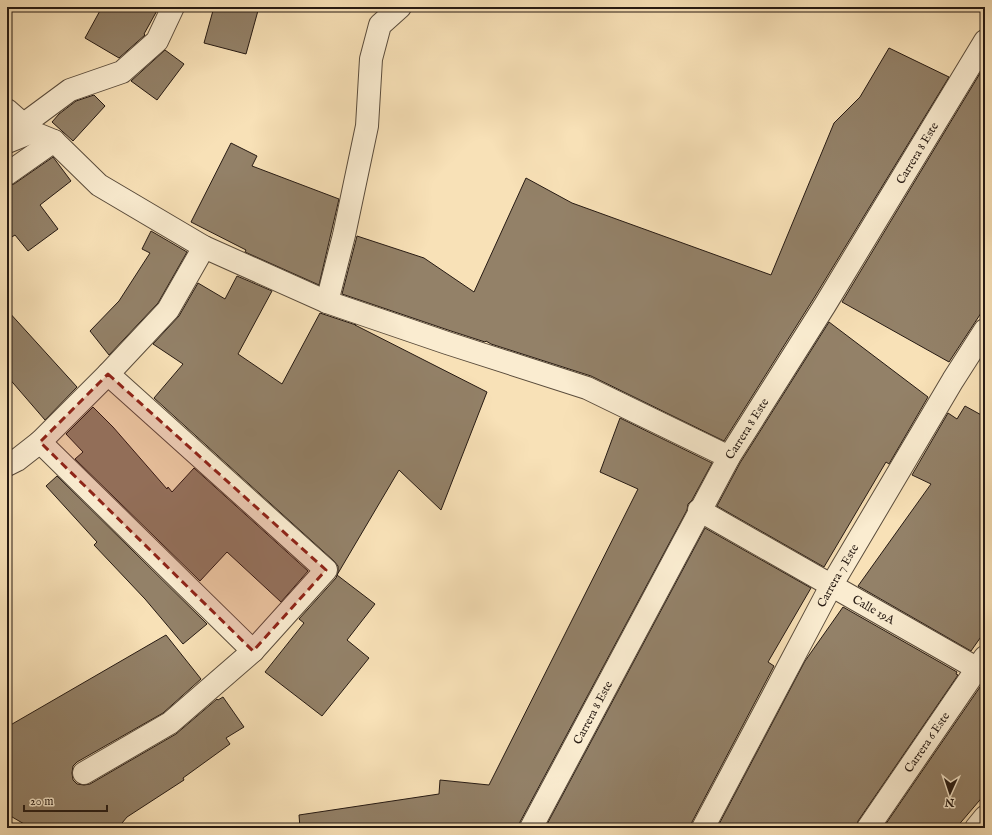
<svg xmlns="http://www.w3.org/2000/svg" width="992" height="835" font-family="'IM FELL English',serif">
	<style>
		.building { fill: #938168; stroke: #261a13 }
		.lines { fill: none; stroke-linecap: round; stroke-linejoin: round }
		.minor-casing { stroke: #5a4c3c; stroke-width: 24 }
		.minor { stroke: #faecd0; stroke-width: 22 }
		.marked { fill: #8f2418; fill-opacity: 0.2; stroke: #8f2418; stroke-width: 3; stroke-dasharray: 8 5; stroke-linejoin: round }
		.labels { text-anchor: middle; stroke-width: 3; stroke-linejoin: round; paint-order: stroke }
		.street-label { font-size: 12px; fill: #261a13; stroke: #faecd0 }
	</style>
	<rect width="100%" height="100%" fill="#f8e1b7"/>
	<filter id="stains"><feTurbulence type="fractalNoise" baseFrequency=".005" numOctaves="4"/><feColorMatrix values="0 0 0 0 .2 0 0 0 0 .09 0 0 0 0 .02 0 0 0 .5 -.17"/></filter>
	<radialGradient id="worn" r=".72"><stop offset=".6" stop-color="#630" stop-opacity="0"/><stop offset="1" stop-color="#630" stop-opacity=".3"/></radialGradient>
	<!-- building -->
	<g class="building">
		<path d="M 102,7 L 159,7 L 144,34 L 145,35 L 119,58 L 85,38 Z"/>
		<path d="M 214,7 L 259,7 L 246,54 L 204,43 Z"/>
		<path d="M 889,48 L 949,77 L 814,298 L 724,441 L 591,376 L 491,344 L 486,341 L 485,342 L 451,331 L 342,294 L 357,236 L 424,258 L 474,292 L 526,178 L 572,203 L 771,275 L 834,123 L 860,97 Z"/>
		<path d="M 165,50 L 184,64 L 157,100 L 131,81 Z"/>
		<path d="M 985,65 L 985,307 L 949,362 L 842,302 Z"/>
		<path d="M 94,95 L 105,106 L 73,141 L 52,122 L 59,114 L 76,101 Z"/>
		<path d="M 231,143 L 257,156 L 252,166 L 339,199 L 319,285 L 245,252 L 246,250 L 191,222 Z"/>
		<path d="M 53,157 L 71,181 L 40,205 L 58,229 L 28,251 L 15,235 L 7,240 L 7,186 L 14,184 Z"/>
		<path d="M 151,231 L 187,252 L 158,303 L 109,355 L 90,331 L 119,301 L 150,253 L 142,249 Z"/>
		<path d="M 237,276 L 272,291 L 238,354 L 282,384 L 320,313 L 356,325 L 355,325 L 487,392 L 441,510 L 399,470 L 337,575 L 375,604 L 347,640 L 369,658 L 322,716 L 265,672 L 304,623 L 299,619 L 336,578 L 338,572 L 338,566 L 334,561 L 154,398 L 183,364 L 153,344 L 179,316 L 198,283 L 225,299 Z"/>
		<path d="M 7,310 L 77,387 L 45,420 L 7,376 Z"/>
		<path d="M 829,322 L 928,397 L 889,464 L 886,462 L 824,567 L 717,506 L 740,463 Z"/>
		<path d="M 965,406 L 985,417 L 985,631 L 971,651 L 858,586 L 931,484 L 912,475 L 948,413 L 957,419 Z"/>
		<path d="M 93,407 L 113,427 L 167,489 L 168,487 L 172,492 L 194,468 L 308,571 L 281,602 L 227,552 L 200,581 L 75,459 L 83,452 L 66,434 Z"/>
		<path d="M 620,418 L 712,463 L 692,500 L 688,504 L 687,510 L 520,822 L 519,828 L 300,828 L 299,815 L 439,794 L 440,780 L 489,785 L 638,489 L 600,472 Z"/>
		<path d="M 57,476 L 207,624 L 183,644 L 145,599 L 94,545 L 97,542 L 46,486 Z"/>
		<path d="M 705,528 L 811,588 L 768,662 L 774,666 L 692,822 L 691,828 L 545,828 Z"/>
		<path d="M 843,607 L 957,672 L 956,674 L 958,675 L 858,821 L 856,828 L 717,828 L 805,661 Z"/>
		<path d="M 166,635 L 201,679 L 163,713 L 77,762 L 73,766 L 72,773 L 73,780 L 77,784 L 84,785 L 90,784 L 176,734 L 217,699 L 218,700 L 223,697 L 244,727 L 226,738 L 230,744 L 183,778 L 184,780 L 127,817 L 118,828 L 31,828 L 7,814 L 7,727 Z"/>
		<path d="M 980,687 L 985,690 L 985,794 L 956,828 L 883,828 Z"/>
	</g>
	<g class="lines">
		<!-- minor casing -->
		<g class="minor-casing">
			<g id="minor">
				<path d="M 7,110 L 32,132 L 54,141 L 99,185 L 204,247 L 327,302 L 447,343 L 587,388 L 729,457"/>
				<path d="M 24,124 L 70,90 L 122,72 L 157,41 L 173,7"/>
				<path d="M 7,142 L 32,132"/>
				<path d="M 7,174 L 54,141"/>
				<path d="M 327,302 L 344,235 L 367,126 L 371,59 L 380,25 L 400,7"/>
				<path d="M 40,442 L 253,651"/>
				<path d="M 7,465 L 17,460 L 40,442 L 108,374 L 168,310 L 204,247"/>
				<path id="s1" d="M 699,510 L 985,673"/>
				<path d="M 84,773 L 170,723 L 253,651 L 326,570 L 108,374"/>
				<path id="s2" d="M 531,828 L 729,457 L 825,305 L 985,41"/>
				<path id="s3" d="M 703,828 L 831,586 L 953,380 L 985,330"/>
				<path id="s4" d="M 868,828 L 985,657"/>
				<path d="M 976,828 L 985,817"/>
			</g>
		</g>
		<!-- minor -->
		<use href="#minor" class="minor"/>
	</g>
	<!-- marked area -->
	<path class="marked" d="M 108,374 L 326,570 L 253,651 L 40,442 Z"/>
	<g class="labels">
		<!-- street labels -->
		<g class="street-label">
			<text dy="4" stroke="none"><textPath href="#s2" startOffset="778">Carrera 8 Este</textPath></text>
			<text dy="4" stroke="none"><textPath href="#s2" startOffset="454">Carrera 8 Este</textPath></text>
			<text dy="4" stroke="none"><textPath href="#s3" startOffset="286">Carrera 7 Este</textPath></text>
			<text dy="4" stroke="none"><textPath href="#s1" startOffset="201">Calle 19A</textPath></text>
			<text dy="4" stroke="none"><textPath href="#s2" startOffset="131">Carrera 8 Este</textPath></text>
			<text dy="4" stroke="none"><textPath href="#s4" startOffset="104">Carrera 6 Este</textPath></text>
		</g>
	</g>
	<!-- margin -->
	<rect width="992" height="835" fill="none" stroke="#f8e1b7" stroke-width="24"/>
	<rect x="8" y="8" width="976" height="819" fill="none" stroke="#261a13" stroke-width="2"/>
	<rect x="12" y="12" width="968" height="811" fill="none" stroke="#261a13"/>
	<!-- north arrow -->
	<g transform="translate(950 793) rotate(183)" stroke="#faecd0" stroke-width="3" paint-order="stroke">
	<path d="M0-3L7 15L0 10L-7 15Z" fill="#261a13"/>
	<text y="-6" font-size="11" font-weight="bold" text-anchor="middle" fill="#261a13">N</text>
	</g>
	<!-- scale -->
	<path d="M24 805v6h83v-6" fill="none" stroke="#261a13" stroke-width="2"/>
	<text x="30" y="805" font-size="12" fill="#261a13" stroke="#faecd0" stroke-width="3" paint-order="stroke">20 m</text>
	<rect width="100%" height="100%" filter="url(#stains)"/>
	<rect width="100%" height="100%" fill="url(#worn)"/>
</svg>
